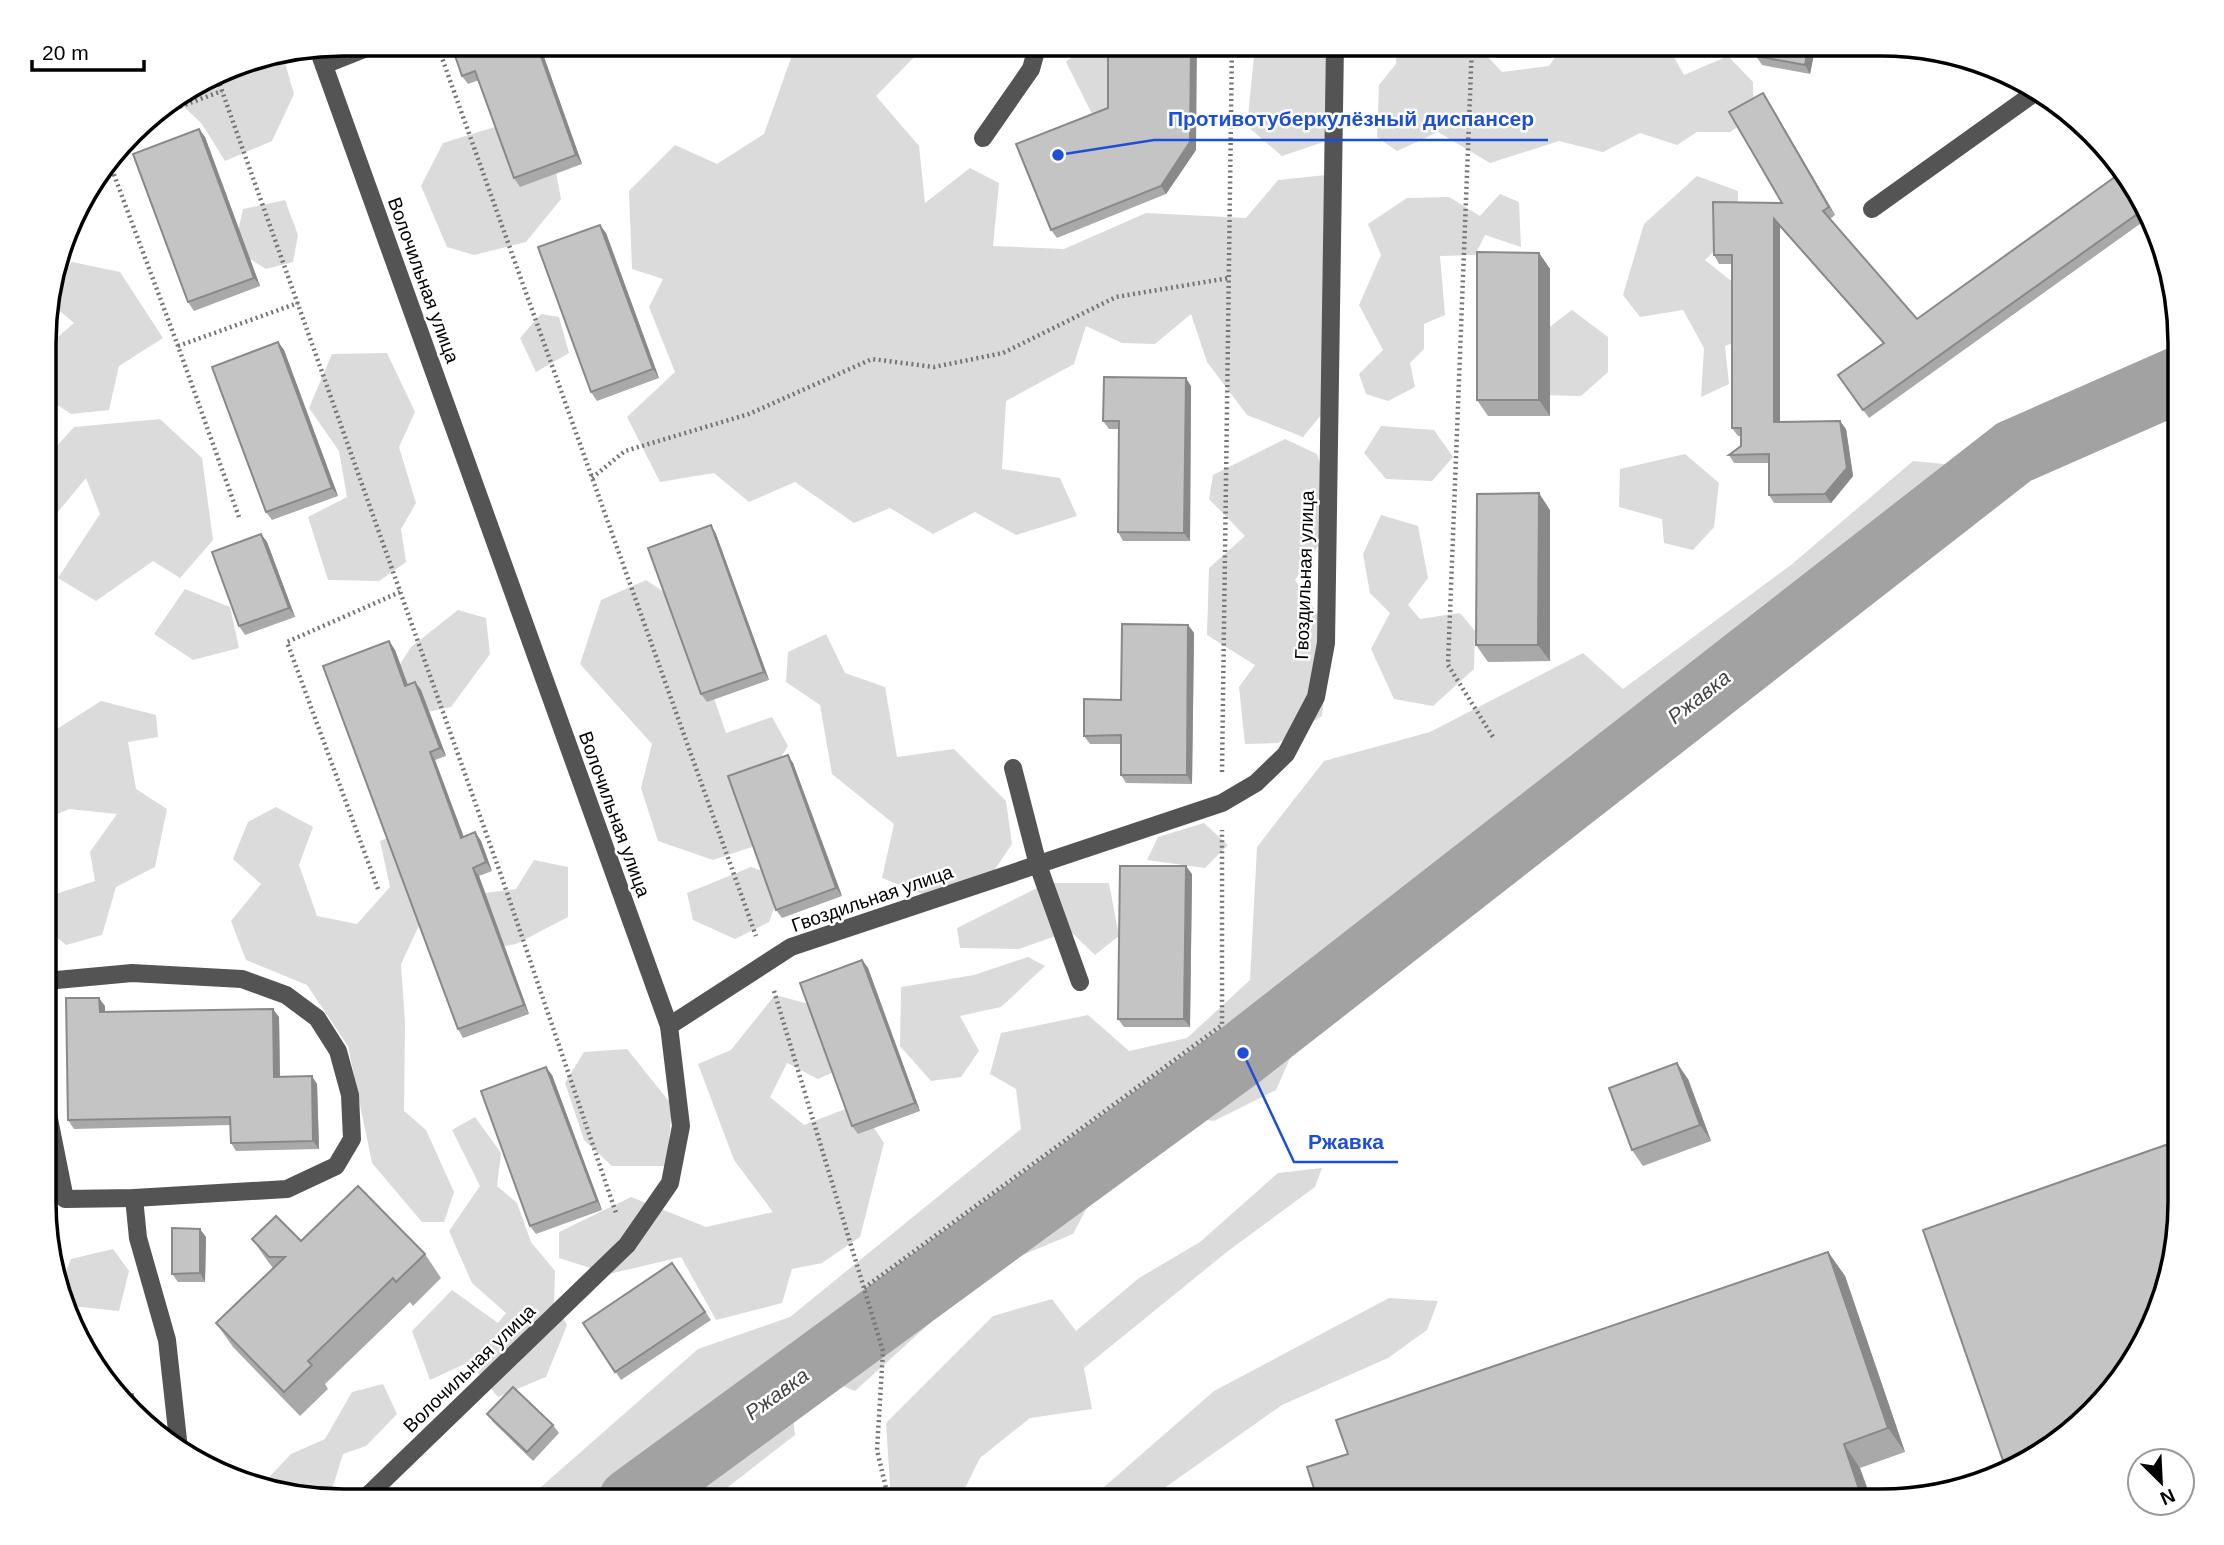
<svg xmlns="http://www.w3.org/2000/svg" width="2224" height="1545" font-family="Arial,sans-serif">
	<style>
		.green { fill: #dbdbdb }
		.lines { fill: none; stroke-linecap: round; stroke-linejoin: round }
		.river { stroke: #a2a2a2; stroke-width: 66 }
		.path { stroke: #767676; stroke-width: 4.5; stroke-dasharray: 2 3.5; stroke-linecap: butt }
		.minor { stroke: #545454; stroke-width: 18 }
		.wall { fill: #a9a9a9 }
		.shaded-wall { fill: #898989 }
		.building { fill: #c4c4c4; stroke: #898989; stroke-width: 2 }
		.labels { text-anchor: middle; stroke-width: 5; stroke-linejoin: round; paint-order: stroke }
		.street-label { font-size: 19px; fill: #000; stroke: #fff }
		.water-label { font-size: 21px; font-style: italic; fill: #434343; stroke: #fff }
		.rim { fill: none; stroke: #000; stroke-width: 3.5 }
		.leader { fill: none; stroke: #1d4ed8; stroke-width: 2.5 }
		.callout-dot { fill: #1d4ed8; stroke: #fff; stroke-width: 2.5 }
		.callout-label { font-size: 21px; text-anchor: middle; font-weight: bold; fill: #1d4ed8; stroke: #fff; stroke-width: 5; stroke-linejoin: round; paint-order: stroke }
	</style>
	<rect width="100%" height="100%" fill="#fff"/>
	<!-- green -->
	<g class="green">
		<path d="M 796,44 L 927,44 L 876,96 L 919,146 L 925,203 L 970,168 L 999,183 L 993,246 L 1064,249 L 1146,213 L 1246,218 L 1278,180 L 1326,175 L 1321,415 L 1303,437 L 1247,415 L 1207,362 L 1191,314 L 1155,344 L 1122,343 L 1086,326 L 1074,364 L 1006,401 L 1002,469 L 1060,478 L 1077,516 L 1016,535 L 975,512 L 933,534 L 890,508 L 854,523 L 795,482 L 749,502 L 714,473 L 660,482 L 627,417 L 675,372 L 649,307 L 663,279 L 632,269 L 629,191 L 675,145 L 717,164 L 764,134 Z"/>
		<path d="M 1087,44 L 1171,44 L 1129,115 L 1092,114 L 1066,62 Z"/>
		<path d="M 1278,44 L 1323,44 L 1342,87 L 1341,136 L 1282,156 L 1247,126 L 1254,56 Z"/>
		<path d="M 1397,44 L 1484,44 L 1483,52 L 1502,72 L 1549,66 L 1564,44 L 1669,44 L 1669,48 L 1684,75 L 1728,56 L 1753,82 L 1754,116 L 1730,132 L 1697,132 L 1677,145 L 1640,133 L 1603,152 L 1559,141 L 1490,163 L 1438,132 L 1397,151 L 1377,137 L 1379,85 L 1396,64 Z"/>
		<path d="M 283,56 L 294,94 L 272,141 L 225,161 L 202,124 L 176,99 L 229,66 Z"/>
		<path d="M 514,121 L 551,146 L 561,199 L 526,242 L 474,255 L 447,247 L 421,186 L 443,143 Z"/>
		<path d="M 1697,176 L 1738,191 L 1738,228 L 1705,260 L 1755,300 L 1750,336 L 1725,346 L 1729,384 L 1701,397 L 1704,348 L 1683,310 L 1640,317 L 1623,295 L 1644,224 Z"/>
		<path d="M 1500,194 L 1519,202 L 1521,247 L 1485,235 L 1475,255 L 1440,256 L 1445,315 L 1424,324 L 1424,349 L 1410,363 L 1415,387 L 1388,401 L 1366,394 L 1359,374 L 1383,350 L 1359,305 L 1381,255 L 1368,224 L 1407,198 L 1449,197 L 1480,216 Z"/>
		<path d="M 285,200 L 298,235 L 293,262 L 266,269 L 234,249 L 243,209 Z"/>
		<path d="M 72,262 L 120,272 L 163,338 L 119,366 L 109,410 L 71,414 L 46,397 L 46,347 L 74,323 L 47,300 L 50,291 Z"/>
		<path d="M 1572,310 L 1608,337 L 1608,372 L 1581,396 L 1538,395 L 1532,340 Z"/>
		<path d="M 541,314 L 559,317 L 569,353 L 536,372 L 520,338 Z"/>
		<path d="M 387,353 L 415,412 L 399,447 L 416,503 L 401,529 L 406,562 L 379,581 L 328,580 L 308,517 L 347,497 L 339,451 L 309,408 L 332,354 Z"/>
		<path d="M 160,419 L 202,458 L 213,540 L 180,578 L 153,561 L 96,601 L 58,578 L 100,514 L 86,478 L 52,519 L 46,520 L 46,458 L 74,427 Z"/>
		<path d="M 1381,426 L 1434,430 L 1453,457 L 1432,481 L 1386,479 L 1364,453 Z"/>
		<path d="M 1285,439 L 1317,454 L 1336,520 L 1295,580 L 1331,634 L 1322,716 L 1278,743 L 1245,744 L 1239,687 L 1255,665 L 1207,635 L 1209,568 L 1245,536 L 1209,499 L 1213,475 Z"/>
		<path d="M 1685,454 L 1719,483 L 1714,527 L 1693,550 L 1664,543 L 1662,519 L 1619,507 L 1620,469 Z"/>
		<path d="M 1913,461 L 1965,466 L 1969,493 L 1818,616 L 1555,818 L 1505,838 L 1454,899 L 1314,1004 L 1276,1090 L 1214,1121 L 1177,1116 L 1115,1155 L 1073,1234 L 991,1268 L 855,1391 L 815,1375 L 790,1392 L 795,1435 L 710,1501 L 525,1501 L 698,1349 L 790,1317 L 1021,1129 L 1016,1089 L 990,1074 L 1001,1033 L 1088,1015 L 1129,1051 L 1187,1038 L 1250,980 L 1257,847 L 1324,761 L 1430,732 L 1583,653 L 1623,689 L 1791,565 Z"/>
		<path d="M 1381,515 L 1418,526 L 1428,578 L 1408,605 L 1420,619 L 1460,613 L 1475,631 L 1474,669 L 1433,706 L 1394,699 L 1371,649 L 1390,613 L 1370,593 L 1363,554 Z"/>
		<path d="M 646,580 L 700,616 L 699,655 L 726,733 L 772,717 L 788,746 L 758,793 L 773,840 L 713,860 L 658,841 L 641,788 L 652,744 L 580,664 L 601,600 Z"/>
		<path d="M 185,589 L 230,607 L 239,648 L 193,660 L 154,634 Z"/>
		<path d="M 458,610 L 486,618 L 490,654 L 451,707 L 409,716 L 384,689 L 411,647 Z"/>
		<path d="M 826,634 L 845,673 L 885,687 L 897,757 L 954,749 L 1006,801 L 1012,844 L 993,872 L 922,894 L 882,878 L 894,824 L 832,774 L 820,705 L 786,682 L 788,652 Z"/>
		<path d="M 101,701 L 156,715 L 158,737 L 128,742 L 136,789 L 167,809 L 155,867 L 116,887 L 102,935 L 66,945 L 46,929 L 47,897 L 95,881 L 90,852 L 117,814 L 69,809 L 46,819 L 46,736 Z"/>
		<path d="M 276,807 L 313,827 L 299,865 L 317,916 L 357,924 L 390,887 L 380,841 L 453,812 L 439,883 L 401,964 L 405,1023 L 404,1111 L 426,1130 L 454,1192 L 444,1222 L 422,1222 L 372,1163 L 348,1046 L 307,985 L 246,960 L 231,921 L 261,884 L 233,859 L 248,822 Z"/>
		<path d="M 1204,823 L 1228,845 L 1205,868 L 1147,860 L 1158,837 Z"/>
		<path d="M 534,860 L 568,867 L 568,917 L 516,944 L 482,950 L 462,896 L 516,889 Z"/>
		<path d="M 751,867 L 785,879 L 769,922 L 735,939 L 693,920 L 687,893 Z"/>
		<path d="M 1047,883 L 1109,883 L 1119,936 L 1095,955 L 1070,931 L 1019,949 L 960,948 L 957,928 Z"/>
		<path d="M 1028,957 L 1045,966 L 1001,1007 L 960,1016 L 979,1051 L 961,1077 L 931,1081 L 900,1046 L 901,987 L 974,975 Z"/>
		<path d="M 775,995 L 836,1011 L 857,1062 L 818,1079 L 787,1063 L 770,1097 L 804,1125 L 858,1104 L 884,1143 L 860,1237 L 822,1263 L 792,1269 L 782,1303 L 716,1320 L 681,1257 L 609,1274 L 559,1258 L 559,1232 L 631,1197 L 706,1227 L 773,1212 L 734,1160 L 698,1064 L 731,1050 Z"/>
		<path d="M 627,1049 L 672,1105 L 667,1166 L 612,1166 L 584,1140 L 565,1083 L 584,1052 Z"/>
		<path d="M 475,1117 L 501,1153 L 497,1186 L 517,1203 L 531,1242 L 555,1271 L 554,1303 L 567,1325 L 546,1377 L 498,1397 L 469,1362 L 430,1380 L 412,1331 L 452,1290 L 498,1323 L 506,1313 L 472,1283 L 449,1231 L 480,1186 L 452,1130 Z"/>
		<path d="M 1322,1168 L 1315,1187 L 1228,1251 L 1084,1368 L 1092,1409 L 1030,1418 L 980,1458 L 964,1490 L 1035,1488 L 1038,1501 L 891,1501 L 886,1423 L 993,1316 L 1052,1299 L 1076,1331 L 1139,1278 L 1200,1242 L 1278,1173 Z"/>
		<path d="M 113,1249 L 129,1271 L 119,1311 L 71,1306 L 69,1308 L 61,1284 L 71,1259 Z"/>
		<path d="M 1389,1298 L 1438,1301 L 1427,1330 L 1388,1358 L 1282,1405 L 1146,1501 L 1088,1501 L 1214,1391 Z"/>
		<path d="M 383,1384 L 397,1414 L 366,1446 L 343,1454 L 333,1486 L 318,1500 L 259,1488 L 291,1454 L 325,1439 L 352,1392 Z"/>
	</g>
	<g class="lines">
		<!-- river -->
		<path class="river" d="M 631,1501 L 1243,1053 L 2014,452 L 2180,379"/>
		<!-- path -->
		<g class="path">
			<path d="M 437,44 L 756,936"/>
			<path d="M 1472,44 L 1448,665 L 1493,737"/>
			<path d="M 216,74 L 502,878 L 616,1213"/>
			<path d="M 144,120 L 222,91"/>
			<path d="M 110,164 L 178,346 L 239,517"/>
			<path d="M 178,346 L 298,303"/>
			<path d="M 592,478 L 625,451 L 749,414 L 872,359 L 934,367 L 1003,353 L 1116,297 L 1229,278"/>
			<path d="M 1222,772 L 1232,44"/>
			<path d="M 378,889 L 287,642 L 400,592"/>
			<path d="M 774,991 L 883,1351 L 877,1450 L 889,1501"/>
			<path d="M 864,1288 L 1222,1025 L 1222,830"/>
			<path d="M 325,1501 L 335,1491"/>
		</g>
		<!-- minor -->
		<g class="minor">
			<path d="M 318,49 L 669,1026 L 681,1126 L 670,1183 L 627,1245 L 362,1501"/>
			<path d="M 324,65 L 377,44"/>
			<path d="M 983,138 L 1031,69 L 1038,44"/>
			<path d="M 1872,209 L 2037,91"/>
			<path d="M 1013,768 L 1038,865 L 1080,982"/>
			<path d="M 46,981 L 132,973 L 242,979 L 286,995 L 317,1018 L 338,1051 L 350,1095 L 352,1139 L 336,1166 L 287,1189 L 134,1198 L 65,1199 L 46,1104"/>
			<path d="M 669,1026 L 791,947 L 1222,803 L 1256,783 L 1286,754 L 1316,697 L 1326,643 L 1335,44"/>
			<path d="M 134,1198 L 138,1238 L 167,1340 L 179,1449"/>
		</g>
	</g>
	<!-- wall -->
	<g class="wall">
		<path d="M 451,44 L 571,44 L 572,47 L 544,57 L 582,164 L 520,187 L 514,178 L 479,80 L 468,84 L 462,76 Z"/>
		<path d="M 1487,44 L 1551,44 L 1551,58 L 1496,58 Z"/>
		<path d="M 1816,44 L 1810,74 L 1762,65 L 1756,56 Z"/>
		<path d="M 1763,93 L 1835,215 L 1830,219 L 1917,319 L 2119,174 L 2149,210 L 2151,216 L 1869,418 L 1838,375 L 1883,343 L 1780,227 L 1780,422 L 1846,429 L 1853,476 L 1831,503 L 1774,503 L 1769,495 L 1769,463 L 1734,463 L 1729,455 L 1741,446 L 1741,436 L 1738,436 L 1732,428 L 1732,264 L 1719,264 L 1714,255 L 1782,203 Z"/>
		<path d="M 199,129 L 205,137 L 260,286 L 194,311 L 188,302 Z"/>
		<path d="M 1196,150 L 1166,194 L 1057,238 L 1051,230 Z"/>
		<path d="M 606,233 L 659,378 L 597,401 L 591,392 Z"/>
		<path d="M 1539,253 L 1550,269 L 1550,416 L 1488,416 L 1477,400 Z"/>
		<path d="M 278,342 L 284,350 L 338,496 L 272,520 L 266,512 Z"/>
		<path d="M 1191,386 L 1190,541 L 1123,541 L 1118,532 L 1119,429 L 1109,429 L 1103,421 Z"/>
		<path d="M 1550,510 L 1550,661 L 1488,662 L 1476,645 Z"/>
		<path d="M 711,525 L 716,534 L 769,680 L 707,702 L 701,694 Z"/>
		<path d="M 261,534 L 267,542 L 295,617 L 245,635 L 239,626 Z"/>
		<path d="M 1188,625 L 1194,633 L 1192,784 L 1126,783 L 1121,775 L 1121,744 L 1090,744 L 1084,736 L 1121,700 Z"/>
		<path d="M 389,641 L 395,650 L 408,685 L 415,682 L 421,690 L 446,756 L 435,760 L 464,837 L 475,832 L 481,841 L 492,871 L 479,876 L 529,1014 L 463,1038 L 458,1029 Z"/>
		<path d="M 793,763 L 842,896 L 782,918 L 776,910 Z"/>
		<path d="M 1192,874 L 1190,1027 L 1124,1027 L 1118,1019 Z"/>
		<path d="M 862,960 L 868,968 L 920,1111 L 858,1134 L 852,1126 Z"/>
		<path d="M 105,1006 L 105,1012 L 279,1017 L 280,1077 L 317,1084 L 319,1149 L 236,1151 L 231,1143 L 230,1125 L 74,1129 L 68,1120 Z"/>
		<path d="M 552,1075 L 602,1210 L 536,1234 L 530,1226 Z"/>
		<path d="M 1688,1079 L 1711,1141 L 1643,1166 L 1632,1150 Z"/>
		<path d="M 206,1237 L 205,1282 L 178,1282 L 172,1274 Z"/>
		<path d="M 252,1239 L 301,1241 L 425,1254 L 441,1278 L 413,1306 L 410,1302 L 325,1384 L 328,1389 L 300,1416 L 233,1347 L 216,1323 L 273,1268 L 269,1263 Z"/>
		<path d="M 1828,1252 L 1845,1276 L 1905,1452 L 1860,1468 L 1348,1454 Z"/>
		<path d="M 672,1263 L 711,1320 L 621,1380 L 583,1323 Z"/>
		<path d="M 487,1414 L 553,1425 L 559,1433 L 533,1461 L 493,1422 Z"/>
	</g>
	<!-- shaded-wall -->
	<g class="shaded-wall">
		<path d="M 1191,44 L 1197,44 L 1196,150 L 1166,194 L 1161,186 Z"/>
		<path d="M 1541,44 L 1551,44 L 1551,58 Z"/>
		<path d="M 1809,44 L 1816,44 L 1810,74 L 1805,65 Z"/>
		<path d="M 538,48 L 544,57 L 582,164 L 576,155 Z"/>
		<path d="M 1763,93 L 1769,102 L 1835,215 L 1829,207 Z"/>
		<path d="M 199,129 L 205,137 L 260,286 L 254,278 Z"/>
		<path d="M 1774,219 L 1780,227 L 1780,430 L 1774,422 Z"/>
		<path d="M 600,225 L 606,233 L 659,378 L 653,369 Z"/>
		<path d="M 1539,253 L 1550,269 L 1550,416 L 1539,400 Z"/>
		<path d="M 278,342 L 284,350 L 338,496 L 332,488 Z"/>
		<path d="M 1186,378 L 1191,386 L 1190,541 L 1184,533 Z"/>
		<path d="M 1840,421 L 1846,429 L 1853,476 L 1831,503 L 1825,494 Z"/>
		<path d="M 1539,493 L 1550,510 L 1550,661 L 1538,645 Z"/>
		<path d="M 711,525 L 716,534 L 769,680 L 764,672 Z"/>
		<path d="M 261,534 L 267,542 L 295,617 L 289,608 Z"/>
		<path d="M 1188,625 L 1194,633 L 1192,784 L 1187,775 Z"/>
		<path d="M 389,641 L 395,650 L 411,694 L 405,686 Z"/>
		<path d="M 415,682 L 421,690 L 446,756 L 440,748 Z"/>
		<path d="M 430,752 L 435,760 L 467,846 L 461,838 Z"/>
		<path d="M 788,755 L 793,763 L 842,896 L 836,888 Z"/>
		<path d="M 475,832 L 481,841 L 492,871 L 486,862 Z"/>
		<path d="M 1186,866 L 1192,874 L 1190,1027 L 1184,1019 Z"/>
		<path d="M 473,868 L 479,876 L 529,1014 L 524,1005 Z"/>
		<path d="M 862,960 L 868,968 L 920,1111 L 915,1103 Z"/>
		<path d="M 99,998 L 105,1006 L 105,1020 L 100,1012 Z"/>
		<path d="M 273,1009 L 279,1017 L 280,1085 L 274,1077 Z"/>
		<path d="M 1677,1063 L 1688,1079 L 1711,1141 L 1700,1125 Z"/>
		<path d="M 546,1067 L 552,1075 L 602,1210 L 597,1201 Z"/>
		<path d="M 312,1076 L 317,1084 L 319,1149 L 313,1141 Z"/>
		<path d="M 200,1229 L 206,1237 L 205,1282 L 200,1273 Z"/>
		<path d="M 1828,1252 L 1845,1276 L 1905,1452 L 1888,1428 Z"/>
		<path d="M 133,1394 L 138,1403 L 139,1414 L 133,1408 Z"/>
		<path d="M 1844,1444 L 1860,1468 L 1872,1501 L 1863,1501 Z"/>
	</g>
	<!-- building -->
	<g class="building">
		<path d="M 451,44 L 551,44 L 538,48 L 576,155 L 514,178 L 475,71 L 462,76 Z"/>
		<path d="M 1108,44 L 1191,44 L 1190,142 L 1161,186 L 1051,230 L 1016,144 L 1108,108 Z"/>
		<path d="M 1758,44 L 1809,44 L 1805,65 L 1756,56 Z"/>
		<path d="M 1763,93 L 1829,207 L 1823,211 L 1917,319 L 2119,174 L 2147,207 L 1863,410 L 1838,375 L 1884,343 L 1774,219 L 1774,422 L 1840,421 L 1847,468 L 1825,494 L 1769,495 L 1769,454 L 1729,455 L 1741,446 L 1741,428 L 1732,428 L 1732,255 L 1714,255 L 1713,202 L 1782,203 L 1729,112 Z"/>
		<path d="M 199,129 L 254,278 L 188,302 L 133,154 Z"/>
		<path d="M 600,225 L 653,369 L 591,392 L 538,247 Z"/>
		<path d="M 1477,252 L 1539,253 L 1539,400 L 1477,400 Z"/>
		<path d="M 278,342 L 332,488 L 266,512 L 212,367 Z"/>
		<path d="M 1104,377 L 1186,378 L 1184,533 L 1118,532 L 1119,421 L 1103,421 Z"/>
		<path d="M 1539,493 L 1538,645 L 1476,645 L 1477,494 Z"/>
		<path d="M 711,525 L 764,672 L 701,694 L 648,548 Z"/>
		<path d="M 261,534 L 289,608 L 239,626 L 212,552 Z"/>
		<path d="M 1122,624 L 1188,625 L 1187,775 L 1121,775 L 1121,735 L 1084,736 L 1084,699 L 1121,700 Z"/>
		<path d="M 389,641 L 405,686 L 415,682 L 440,748 L 430,752 L 461,838 L 475,832 L 486,862 L 473,868 L 524,1005 L 458,1029 L 323,666 Z"/>
		<path d="M 788,755 L 836,888 L 776,910 L 728,776 Z"/>
		<path d="M 1120,866 L 1186,866 L 1184,1019 L 1118,1019 Z"/>
		<path d="M 862,960 L 915,1103 L 852,1126 L 800,983 Z"/>
		<path d="M 66,998 L 99,998 L 100,1012 L 273,1009 L 274,1077 L 312,1076 L 313,1141 L 231,1143 L 230,1117 L 68,1120 Z"/>
		<path d="M 1677,1063 L 1700,1125 L 1632,1150 L 1609,1088 Z"/>
		<path d="M 546,1067 L 597,1201 L 530,1226 L 481,1091 Z"/>
		<path d="M 2180,1140 L 2180,1222 L 2164,1299 L 2119,1384 L 2014,1470 L 2007,1472 L 1923,1230 Z"/>
		<path d="M 358,1186 L 425,1254 L 396,1282 L 393,1278 L 308,1361 L 312,1365 L 284,1392 L 216,1323 L 285,1257 L 269,1257 L 252,1239 L 276,1216 L 301,1241 Z"/>
		<path d="M 172,1228 L 200,1229 L 200,1273 L 172,1274 Z"/>
		<path d="M 1828,1252 L 1888,1428 L 1844,1444 L 1863,1501 L 1318,1501 L 1307,1467 L 1348,1454 L 1336,1420 Z"/>
		<path d="M 672,1263 L 705,1312 L 615,1372 L 583,1323 Z"/>
		<path d="M 513,1387 L 553,1425 L 527,1452 L 487,1414 Z"/>
		<path d="M 133,1394 L 133,1408 L 121,1395 Z"/>
	</g>
	<g class="labels">
		<!-- street labels -->
		<g class="street-label">
			<text transform="translate(424 280) rotate(70)" y="7">Волочильная улица</text>
			<text transform="translate(1304 575) rotate(-88)" y="7">Гвоздильная улица</text>
			<text transform="translate(615 814) rotate(70)" y="7">Волочильная улица</text>
			<text transform="translate(872 898) rotate(-19)" y="7">Гвоздильная улица</text>
			<text transform="translate(469 1368) rotate(-44)" y="7">Волочильная улица</text>
		</g>
		<!-- water labels -->
		<g class="water-label">
			<text transform="translate(1699 697) rotate(-38)" y="7">Ржавка</text>
			<text transform="translate(777 1394) rotate(-36)" y="7">Ржавка</text>
		</g>
	</g>
	<!-- crop -->
	<path d="M0 0H2224V1545H0ZM343 56H1881A287 287 0 0 1 2168 343V1202A287 287 0 0 1 1881 1489H343A287 287 0 0 1 56 1202V343A287 287 0 0 1 343 56Z" fill="#fff" fill-rule="evenodd"/>
	<path class="rim" d="M343 56H1881A287 287 0 0 1 2168 343V1202A287 287 0 0 1 1881 1489H343A287 287 0 0 1 56 1202V343A287 287 0 0 1 343 56Z"/>
	<!-- callouts -->
	<path class="leader" d="M1058 155L1154 140H1548M1243 1053L1294 1162H1398"/>
	<g class="callout-dot">
		<circle cx="1058" cy="155" r="7"/>
		<circle cx="1243" cy="1053" r="7"/>
	</g>
	<g class="callout-label">
		<text x="1351" y="126">Противотуберкулёзный диспансер</text>
		<text x="1346" y="1149">Ржавка</text>
	</g>
	<!-- north arrow -->
	<g transform="translate(2161 1482) rotate(156)"><circle r="33" fill="#ffffff" stroke="#999999" stroke-width="2"/>
	<path d="M0-5L12 26L0 18L-12 26Z" fill="#000000"/>
	<text y="-10" font-size="19" font-weight="bold" text-anchor="middle" fill="#000000">N</text>
	</g>
	<!-- scale -->
	<path d="M32 60v10h112v-10" fill="none" stroke="#000000" stroke-width="3.5"/>
	<text x="42" y="60" font-size="21" fill="#000000" stroke="#ffffff" stroke-width="5" paint-order="stroke">20 m</text>
</svg>
